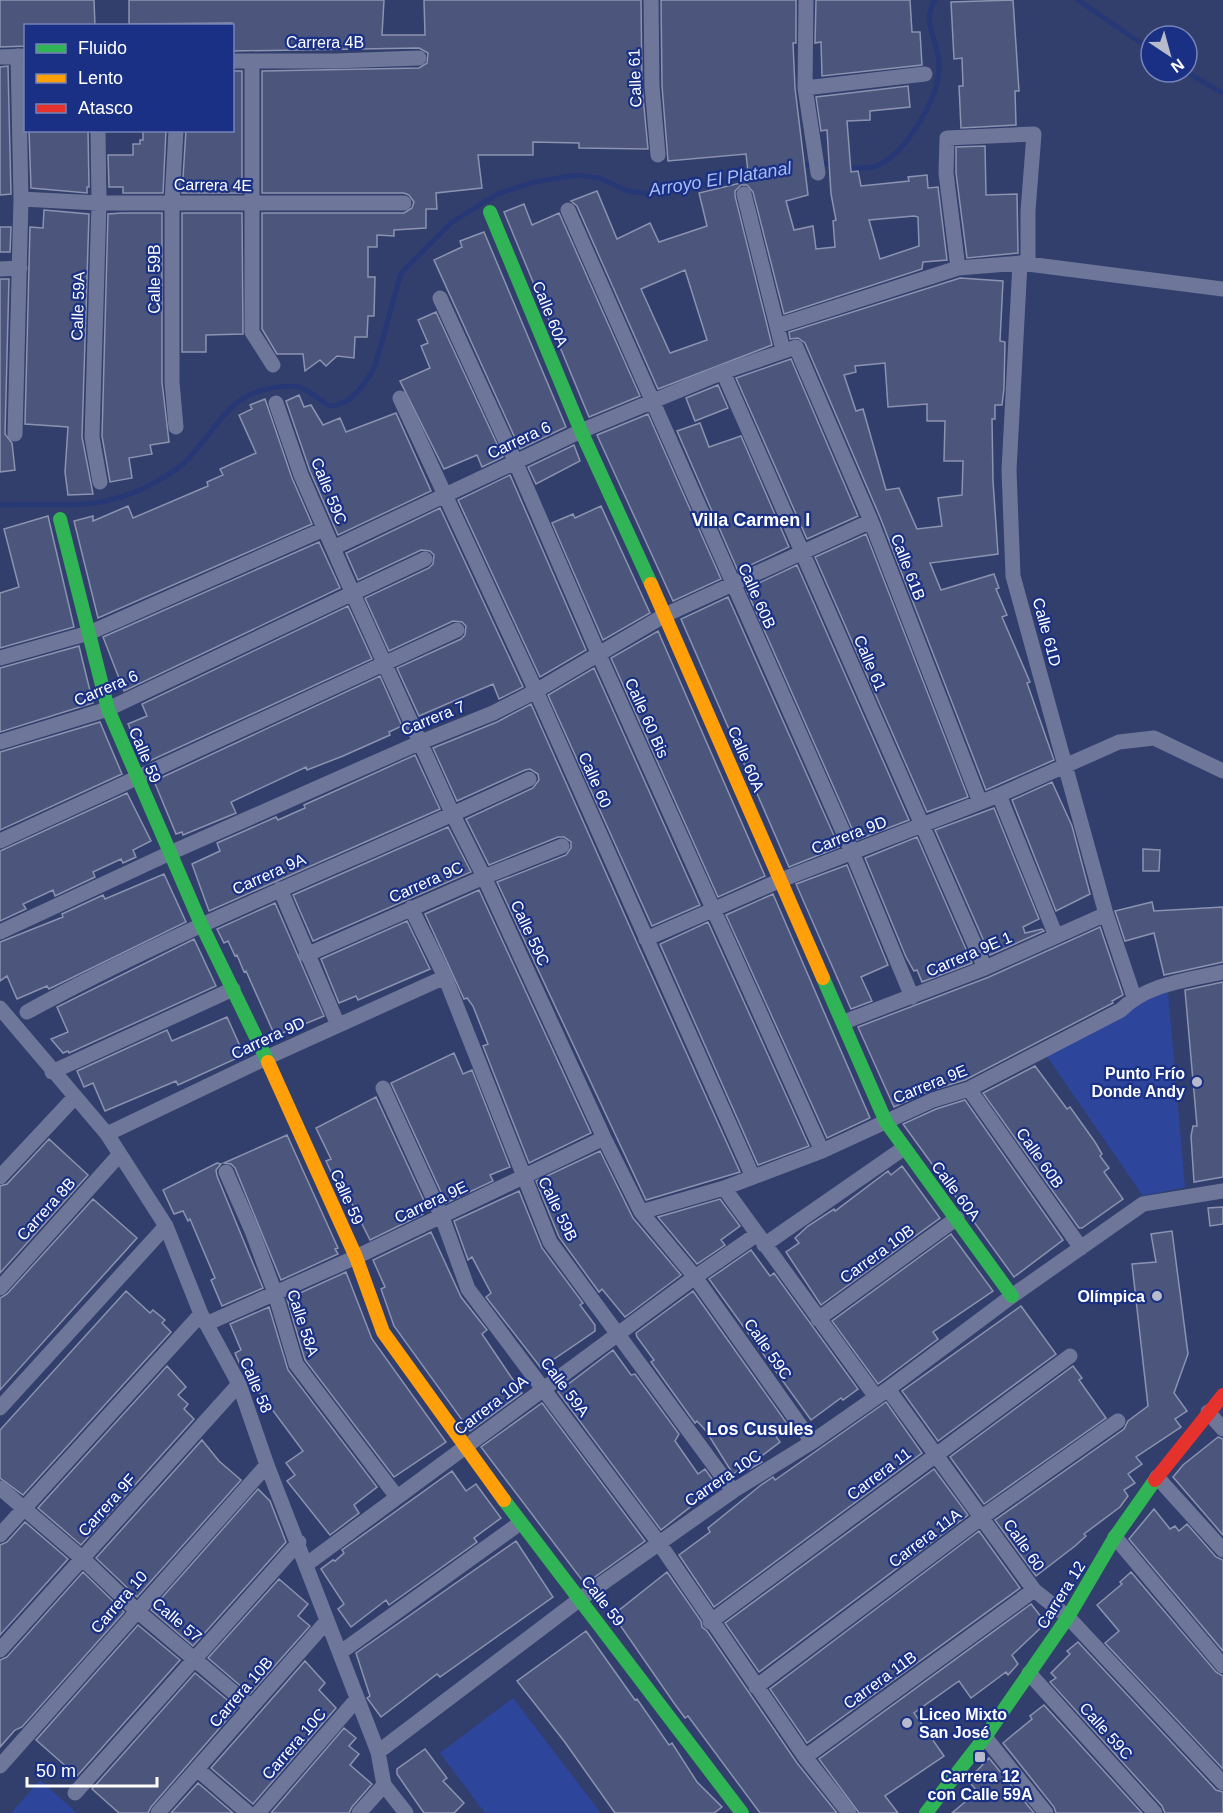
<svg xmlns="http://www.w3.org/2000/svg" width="1223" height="1813" font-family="Arial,sans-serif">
<rect width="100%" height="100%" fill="#323e6c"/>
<path fill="#2d469c" d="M1168,992l17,195 -42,9 -97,-141 92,-53z
M513,1698l87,114 -1,1h-114l-45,-60z
M40,1780l37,33h-66z"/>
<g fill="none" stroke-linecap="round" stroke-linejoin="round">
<path stroke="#273876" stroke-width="5" d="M1078,0l73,50
M1186,72l37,21
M798,166l25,-3 13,2
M845,167c12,1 25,3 36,-3 27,-15 58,-67 58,-97 1,-25 -19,-44 -4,-67
M0,505c55,-3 92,8 144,-17 14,-7 28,-15 39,-24 31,-28 42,-69 88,-76 8,-1 19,-3 28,-1 11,3 21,14 31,19 22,-1 35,-22 45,-40l26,-93 50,-50 46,-29 37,-12 43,-7 22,3 29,13 21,3 104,-19"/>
</g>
<path fill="#4c567c" stroke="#8c93b0" stroke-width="1.5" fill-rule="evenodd" d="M0,0h94l1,26h-69v20l-26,1z
M129,0h255l-2,35h43l-1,-35h217l1,86 6,63 -69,-1v-5l-46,-1v13h-55l4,33 -46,5 1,16h-11v19l-32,2v6l-17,-1v12h-9v30h7l-1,39h-6l-1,21h-12l-1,21 -17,-2 -11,10 -6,-6 -15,11 -2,-17h-26l-15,-25v-116h142l8,-5 2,-6 -5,-7 -5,-2h-142v-122l157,-3 8,-5 1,-10 -9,-5 -187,3v-28l-103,1z
M661,0h135v43h-3l2,45 13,107 -22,6 8,29 19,-4 3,23 19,-2 -2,-26 3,-1 -5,-26 -4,-64 -6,1 -5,-34 92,-11 2,21 -40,4v9l-23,1 4,51 7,-1 3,15 48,-5 -1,-4 19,-2 1,13 10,-1 9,73 -24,2 -1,7 -138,45 -31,-122 -6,-7h-6l-6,6v5l37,149 -114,44 -81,-183 -6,-5 26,-10 20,48 33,-16 9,19 48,-16 -8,-33 50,-12 -3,-27 -78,7 -6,-75zM914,216l4,1 1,29 -39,13 -11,-39zM685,270l22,70 -37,13 -29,-64z
M816,0h94l2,32h8l2,33 -100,11 -1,-34 -6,1z
M1013,0l6,91h-4l1,34 -55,3 -2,-42h4l-1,-28 -8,1 -3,-57z
M8,66l3,128 -11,1v-128z
M232,71h10v122h-60l4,-63h46z
M29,130h59l1,57h-2v6l-56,-5z
M143,130h23l-3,63h-40v-6h-14l-1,-32h25v-11h7v-4h3z
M985,146l1,49 31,-1 1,59 -51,5 -11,-85v-26z
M524,204l8,21 27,-12 81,183 -51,21 -85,-205z
M44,210l45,4 -7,223 11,57 -25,1 -3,-23 3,-45 -43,-3 5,-197 13,1z
M122,213h40v169l7,60 -19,3 2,9 -23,4 3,20 -22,4 -8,-46 6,-222z
M182,213h60l1,121 -37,1v17h-24z
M0,227h11l-1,25h-10z
M484,232l82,195 -46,22 -86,-189 28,-13 -2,-6z
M960,278l43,3 -3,60 5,1 -1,46 -2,17h-7v14h-3l1,62 5,73 -68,9 11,27 53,-16 5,14 -3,1 11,26 -5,2 28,65 -3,1 27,77 -68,30 -106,-273 -75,-174 -7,-5 -8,1 -1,-7zM885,363l3,44 39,-3v17h18l-1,40h19l-1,34 -24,3 4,28 -25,3 -18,-41 -13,2 -23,-81 -7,2 -12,-36 12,-3 -1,-6z
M0,279h9l-4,155 7,9 3,27 -15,2z
M436,312l67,145 -21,10 -5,-12 -33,14 -44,-88 30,-13 -9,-22 7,-3 -10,-23z
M791,359l67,157 -51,23 -71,-161z
M718,385l10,23 -33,13 -9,-23z
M299,395l5,12 7,-2 12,20 17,-7 6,14 50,-19 35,78 -93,44 -28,-64 -24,-70z
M265,399l27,79 20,46 -214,94 -24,-97 19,-5v5l35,-15 5,12 75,-32 -1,-4 16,-7 -3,-6 36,-16 -17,-38 13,-6 -2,-4z
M648,414l73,165 -48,22 -76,-166z
M700,423l9,24 32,-11 48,111 -51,24 -61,-140z
M574,445l6,16 -44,23 -8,-17z
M510,475l76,175 -46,27 -82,-177z
M601,506l49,107 -47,27 -51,-117 21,-9 2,4z
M440,508l83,179 -24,12 -6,-15 -74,32 -22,-48 64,-29 4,-4 1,-9 -4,-4 -9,-1 -64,30 -24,-53 64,-30 4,-4 1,-9 -4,-4 -9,-1 -63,30 -12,-27z
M48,516l26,111 -74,21v-55l19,-6 -15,-58z
M866,534l102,263 -41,15 -112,-255z
M319,542l21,46 -216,103 -21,-54z
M797,565l112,255 -52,20 -111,-251z
M728,597l111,250 -50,20 -108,-248z
M348,606l24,53 -227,104 -17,-39 19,-8 -5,-12z
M658,631l107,245 -47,21 -107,-239z
M79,646l14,57 -93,29v-64z
M594,668l106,237 -48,21 -104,-231z
M380,676l22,50 -13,6 1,3 -47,21 -36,14 -1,-3 -75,35 5,11 -53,22 -1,-3 -6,2 -22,-53z
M531,704l106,239 103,229 -94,28 -149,-318 69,-27 5,-7v-6l-7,-5h-6l-69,28 -23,-46 67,-31 6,-8 -1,-6 -8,-5 -5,1 -68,31 -24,-53 64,-26z
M100,722l22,52 -122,56v-78z
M415,755l25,54 -231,102 -17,-47 28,-13 -3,-8 59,-26 2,3 27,-12 -1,-3z
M1052,782l20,44 18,68 -34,17 -44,-111z
M127,793l24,48 -18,9 3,7 -13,6 -2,-4 -28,13 2,5 -40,19 -2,-6 -30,14 3,5 -26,12v-70z
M994,808l45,111 -16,8 2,6 17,-4 2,2 -54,24 -55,-125z
M448,827l23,45 -158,69 -20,-46z
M917,837l55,126 -50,19 -5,-12 -3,1 -8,-14 -41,-99z
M1143,849l17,1 -1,21h-16z
M847,865l41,100 -27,12 11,24 -21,8 -55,-125z
M164,874l22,48 -137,67 -2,-3 -30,13 -10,-23 -7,5v-39l63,-25 -1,-3 41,-19 2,4z
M479,890l112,243 -62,30 -46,-117 5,-2 -15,-38 -6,-8 -3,1 -39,-85z
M773,894l97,224 -43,20 -101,-223z
M1152,902l2,9 69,-4v55l-59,13 -10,-42 -29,8 -10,-30z
M275,903l49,113 -49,20 -29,-65 -2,1 -7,-17 -2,1 -7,-15 -4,2 -7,-14z
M407,921l23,48 -72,31 -2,-4 -17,7 -18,-44z
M708,922l101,224 -51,19 -98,-221z
M1100,927l23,68 -11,6 1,2 -148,77 -36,11 -35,16 -36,-80 131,-50z
M194,939l22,47 -147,67 -1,-2 -5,2 -12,-14 17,-7 -11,-25z
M1223,982v195l-29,5 -3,-46 2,-10h4l-12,-136z
M227,1017l17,38 -66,30 -2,-4 -71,30 -12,-28 -9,4 -7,-16 90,-41 5,11z
M454,1053l9,21 9,-4 38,97 -20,8 3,6 -47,22 -55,-120z
M1035,1066l32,43 3,-2 25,35 7,12 -2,2 9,12 -5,4 19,27 -41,29h-3l-96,-135z
M376,1097l50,108 -5,3 2,6 -53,26 -20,-40 -5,2 -19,-41 5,-2 -15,-31z
M965,1100l98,140 -49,37 -111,-153 33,-15z
M287,1135l51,113 -3,1 3,5 -57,26 -46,-112 -4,-4 -7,-1z
M49,1139l39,36 -88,98v-87l7,-2z
M600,1151l33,67 48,57 -56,42 -23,-28 -3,3 -40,-55 -23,-56z
M217,1163l4,1 -5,6 1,6 46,112 -41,18 -11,-26 4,-2 -25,-59 -2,2 -5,-10 -9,3 -11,-24z
M902,1166l38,52 -119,87 -35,-53 13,-9 -4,-5 13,-12 26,-17 1,2 53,-40 3,4z
M519,1191l23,57 41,55 -3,2 15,20v6l-54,37 -55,-71 5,-4 -19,-36 -4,3 -14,-39z
M93,1199l44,39 -137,152v-92l7,-4z
M720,1199l20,27 -19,14 4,5 -28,19 -39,-47z
M1223,1207v17l-13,2 -2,-18z
M1172,1231l16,123 -14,39 13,18 -12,8 6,8 -45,30 6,7 -14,10 7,9 -11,7 4,6 -8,11 -36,27 2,2 -11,10 -39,30 -41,-56 129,-91 4,-8 20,-15 -16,-142 24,-2 -5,-28z
M431,1232l30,65 26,33 -5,4 40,59 -52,38 -76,-105 -13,-37 4,-2 -12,-27z
M951,1234l42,57 -60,41 5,7 -60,45 -46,-63z
M751,1250l19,26 4,-3 84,116 -15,11 -2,-2 -30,22 -102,-141z
M346,1272l26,67 74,103 -52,35 -89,-117 -18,-61z
M126,1291l24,22 3,-3 12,10 -3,3 9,9 -148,163 -23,-17v-48z
M693,1291l95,134 -13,10 5,7 -21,16 3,4 -12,7 -4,-4 -13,9 -27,-43 -9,-10 -2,2 -44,-61 3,-2 -17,-23 -1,-4z
M1021,1306l35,48 -118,87 -36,-50z
M269,1307l19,63 89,117 -23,18 5,8 -29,22 -43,-54 8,-6 -9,-12 17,-12 -52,-70 -7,-15 -3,1 -6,-14 6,-3 -11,-26z
M613,1350l18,25 4,-1 44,60 -4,7 23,33 7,-5 12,17 -56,44 -103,-138z
M167,1366l19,21 -8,8 10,9 -4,5 10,10 -113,126 -43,-37z
M1073,1366l9,12 -3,2 27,38 -122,86 -34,-47z
M886,1402l36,51 -208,154 -35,-52 31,-23 -2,-4 53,-43 12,-8 2,3z
M542,1403l103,138 -60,43 -104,-137z
M1218,1437l5,2v96l-50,-58 10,-12z
M202,1440l17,21 22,19 -104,117 -41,-39z
M934,1469l34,46 -209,157 -34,-49z
M452,1471l14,20 10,-7 25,34 -27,20 3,4 -88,63 -3,-5 -35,27 -13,-18 6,-5 -23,-35 12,-9 2,1 9,-8 -2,-3z
M258,1489l12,12 16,41 -93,104 -42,-36z
M1154,1509l16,20 5,-3 4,5 8,-7 29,33 7,3v91l-94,-112z
M25,1522l43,37 -68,76v-90l7,-3z
M979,1531l41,57 -213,155 -37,-54z
M516,1541l37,56 -113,80 -3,-3 -56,43 -14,-19 3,-2 -14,-43z
M83,1572l41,40 -102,115 -7,3 -15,17v-87l7,-3z
M667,1572l34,49 1,6 5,4 90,132 40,50h-77l-72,-97 -3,2 -11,-15 -61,-88z
M1131,1572l85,100 7,4v93l-118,-126 14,-12 -22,-26 25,-21 -2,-2z
M279,1579l29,25 -10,12 12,10 -60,68 -42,-36z
M1031,1604l15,19 -34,32 6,9 -10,11 -2,-3 -35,26 -12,-17 -45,32 30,43 -59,40 13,17h-39l-40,-54z
M138,1625l42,35 -103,116 -41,-36z
M586,1631l49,69 2,-1 32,46 3,-2 25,39 25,25 -8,6h-99l-51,-72 -47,-60z
M1078,1642l138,148 7,2v21h-58l-3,-7 -112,-124 6,-4 -5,-5 19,-19 -3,-3z
M305,1661l20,22 -6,7 17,18 -83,96 -42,-36z
M195,1673l42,35 -86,99 -3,6h-29l-27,-24z
M1044,1705l98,108h-86l-2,-6 -51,-64 29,-24 -2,-3z
M344,1728l12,10 -7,8 10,8 -9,11 22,19 -20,23 -3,6h-78z
M425,1749l22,29 -4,3 21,22 -10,10h-30l-27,-39v-5z
M989,1758l45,55h-82l20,-17 -2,-2 6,-4 -8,-10z
M198,1783l35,30h-62z"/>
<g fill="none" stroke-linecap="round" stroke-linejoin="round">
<path stroke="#6e779a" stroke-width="15" d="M651,0l1,86 6,69
M806,0l-1,88 13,85
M0,57l26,-1
M232,61h103l84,-3
M252,61v271l21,33
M805,88l120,-14
M98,130l1,73 -7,234 8,45
M176,130l-4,72v180l4,45
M744,194l39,156
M21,199l78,4h305
M568,210l284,642 60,145
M1020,263l-11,207 4,106 93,338 28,83
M958,268l-12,-95 1,-35 87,-4 -6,77v53
M0,269l20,-1
M440,298l75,163 84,194 223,496
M777,326l181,-58 62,-5 203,26
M723,372l262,596
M400,398l136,293 217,486
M276,403l25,72 52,119 100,221 31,62 120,261 37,74 54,65 117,165
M15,434l6,-235 -3,-143
M333,548l248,-117 142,-59 73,-25 75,174 109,281
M0,658l89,-25 235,-104
M0,742l108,-33 317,-150
M999,795l57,141
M0,841l457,-211
M280,889l58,136
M411,908l34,69 105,265 183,249
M0,932l170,-79 251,-111 72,-29 43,-22 129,-76 206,-94
M646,939l135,-59 218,-85 120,-53 35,-4 69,33
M306,955l178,-78 78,-31
M0,1008l107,126 59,92 35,88 38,70 28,81 111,287 6,33 22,28
M27,1012c162,-89 335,-154 502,-233
M844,1022l141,-54 121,-54
M52,1072l181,-83
M383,1088l59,129 26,72 191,254 146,214 44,56
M969,1089l112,159
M107,1134l159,-76 179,-81
M226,1172l26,59 23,62 21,71 101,133
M0,1177l74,-79
M724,1188l152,209
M641,1212l83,-24 98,-37 111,-51 36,-11 152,-79c25,-26 67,-30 102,-38
M764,1245l140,-97
M0,1288l120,-134
M818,1319l139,-101
M206,1324l150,-67 248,-119
M888,1389l146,201 34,27 155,166
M0,1408l166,-182
M1208,1412l15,17
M1157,1477l66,73
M0,1488l83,71 53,51 115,97
M0,1535l201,-221
M1115,1537l108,129
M307,1564l388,-287 61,-42
M710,1622l360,-266
M0,1650l239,-266
M341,1652l179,-129
M1029,1673l126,140
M756,1687l226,-170 136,-96
M985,1737l61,76
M378,1752l202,-153 153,-108 79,-49 76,-53 124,-93 131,-92 80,-13
M805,1757l229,-167
M0,1766l267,-301
M197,1769l51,44
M75,1793l224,-251
M158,1813l169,-192
M258,1813l99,-114
M359,1813l25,-28"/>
<path stroke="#30b455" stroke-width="14" d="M490,212l91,219 70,153
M60,519l48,190 93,215 67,138
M823,978l63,144 126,174
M504,1500l238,313
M926,1813l59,-76 83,-120 47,-80 40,-57"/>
<path stroke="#ff9f0a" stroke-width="14" d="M651,584l172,394
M268,1062l88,195 27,75 121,168"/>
<path stroke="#e5322d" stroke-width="14" d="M1155,1480l68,-85"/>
</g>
<g fill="#b7bbcc" stroke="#193085" stroke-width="2">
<circle cx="1197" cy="1082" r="6"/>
<circle cx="1157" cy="1296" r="6"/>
<circle cx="907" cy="1723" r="6"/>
<rect x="974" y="1751" width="12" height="12" rx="3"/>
</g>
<g text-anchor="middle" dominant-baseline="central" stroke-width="4.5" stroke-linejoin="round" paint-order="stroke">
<g font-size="16" fill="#fff" stroke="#193085">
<text x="325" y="42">Carrera 4B</text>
<text transform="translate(635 78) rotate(-92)">Calle 61</text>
<text transform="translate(213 185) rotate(1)">Carrera 4E</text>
<text transform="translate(154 279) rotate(-90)">Calle 59B</text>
<text transform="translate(78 306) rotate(-88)">Calle 59A</text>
<text transform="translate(550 314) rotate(68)">Calle 60A</text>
<text transform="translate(519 440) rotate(-25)">Carrera 6</text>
<text transform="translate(329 491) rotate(68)">Calle 59C</text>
<text transform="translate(908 567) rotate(69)">Calle 61B</text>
<text transform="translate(757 596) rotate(66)">Calle 60B</text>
<text transform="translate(1047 632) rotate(75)">Calle 61D</text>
<text transform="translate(870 663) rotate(67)">Calle 61</text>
<text transform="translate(106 688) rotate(-23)">Carrera 6</text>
<text transform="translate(433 718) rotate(-22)">Carrera 7</text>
<text transform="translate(647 718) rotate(66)">Calle 60 Bis</text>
<text transform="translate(145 755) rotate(67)">Calle 59</text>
<text transform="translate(746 759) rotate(67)">Calle 60A</text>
<text transform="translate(595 780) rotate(66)">Calle 60</text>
<text transform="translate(849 835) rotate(-21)">Carrera 9D</text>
<text transform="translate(269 874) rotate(-24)">Carrera 9A</text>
<text transform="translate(426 882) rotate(-24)">Carrera 9C</text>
<text transform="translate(530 933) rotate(65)">Calle 59C</text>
<text transform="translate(969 954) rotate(-23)">Carrera 9E 1</text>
<text transform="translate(268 1038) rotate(-25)">Carrera 9D</text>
<text transform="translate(930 1084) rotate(-22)">Carrera 9E</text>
<text transform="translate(1040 1158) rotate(55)">Calle 60B</text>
<text transform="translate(956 1191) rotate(53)">Calle 60A</text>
<text transform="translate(347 1197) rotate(66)">Calle 59</text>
<text transform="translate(431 1202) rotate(-25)">Carrera 9E</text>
<text transform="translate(46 1209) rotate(-48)">Carrera 8B</text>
<text transform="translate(558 1209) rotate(64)">Calle 59B</text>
<text transform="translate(877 1254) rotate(-36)">Carrera 10B</text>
<text transform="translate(303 1323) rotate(72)">Calle 58A</text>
<text transform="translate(768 1349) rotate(55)">Calle 59C</text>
<text transform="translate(256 1385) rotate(67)">Calle 58</text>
<text transform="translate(565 1387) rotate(53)">Calle 59A</text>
<text transform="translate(491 1405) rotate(-37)">Carrera 10A</text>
<text transform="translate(879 1474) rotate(-37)">Carrera 11</text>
<text transform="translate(723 1478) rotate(-34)">Carrera 10C</text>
<text transform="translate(107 1505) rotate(-48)">Carrera 9F</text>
<text transform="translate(925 1538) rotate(-37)">Carrera 11A</text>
<text transform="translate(1024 1545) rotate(55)">Calle 60</text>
<text transform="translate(1061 1595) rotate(-58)">Carrera 12</text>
<text transform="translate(603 1601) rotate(52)">Calle 59</text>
<text transform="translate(119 1602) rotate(-49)">Carrera 10</text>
<text transform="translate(177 1620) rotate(40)">Calle 57</text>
<text transform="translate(880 1680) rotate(-36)">Carrera 11B</text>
<text transform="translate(241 1692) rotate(-49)">Carrera 10B</text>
<text transform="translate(1106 1731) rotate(48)">Calle 59C</text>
<text transform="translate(294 1744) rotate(-49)">Carrera 10C</text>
</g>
<g font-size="16" font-weight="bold" fill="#fff" stroke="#193085" text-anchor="end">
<text x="1185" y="1073">Punto Frío<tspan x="1185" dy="18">Donde Andy</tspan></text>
<text x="1145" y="1296">Olímpica</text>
<text x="919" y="1714" text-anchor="start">Liceo Mixto<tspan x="919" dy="18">San José</tspan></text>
<text x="980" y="1776" text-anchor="middle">Carrera 12<tspan x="980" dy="18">con Calle 59A</tspan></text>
</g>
<g font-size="18" font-style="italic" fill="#aabcf4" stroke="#193085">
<text transform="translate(720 179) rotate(-9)">Arroyo El Platanal</text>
</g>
<g font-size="18" font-weight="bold" fill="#fff" stroke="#193085">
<text x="751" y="520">Villa Carmen I</text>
<text x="760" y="1429">Los Cusules</text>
</g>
</g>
<rect x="24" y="24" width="210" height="108" fill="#193085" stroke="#7583b6" stroke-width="1.5"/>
<rect x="36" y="44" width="30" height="9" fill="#30b455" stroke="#7583b6" stroke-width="1.5"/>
<text x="78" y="54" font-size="18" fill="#ffffff">Fluido</text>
<rect x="36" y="74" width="30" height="9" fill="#ff9f0a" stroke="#7583b6" stroke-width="1.5"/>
<text x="78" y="84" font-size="18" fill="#ffffff">Lento</text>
<rect x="36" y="104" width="30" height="9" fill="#e5322d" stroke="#7583b6" stroke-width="1.5"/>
<text x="78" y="114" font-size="18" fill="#ffffff">Atasco</text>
<g transform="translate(1169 54) rotate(144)"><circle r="28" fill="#193085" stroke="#7583b6" stroke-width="1.5"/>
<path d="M0-4.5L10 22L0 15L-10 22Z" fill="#b7bbcc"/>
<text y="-9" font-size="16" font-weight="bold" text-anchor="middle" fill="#ffffff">N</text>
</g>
<path d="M27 1777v9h130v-9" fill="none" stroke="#ffffff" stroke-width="3"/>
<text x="36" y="1777" font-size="18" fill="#ffffff" stroke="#193085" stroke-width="4.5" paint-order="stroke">50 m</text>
</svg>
